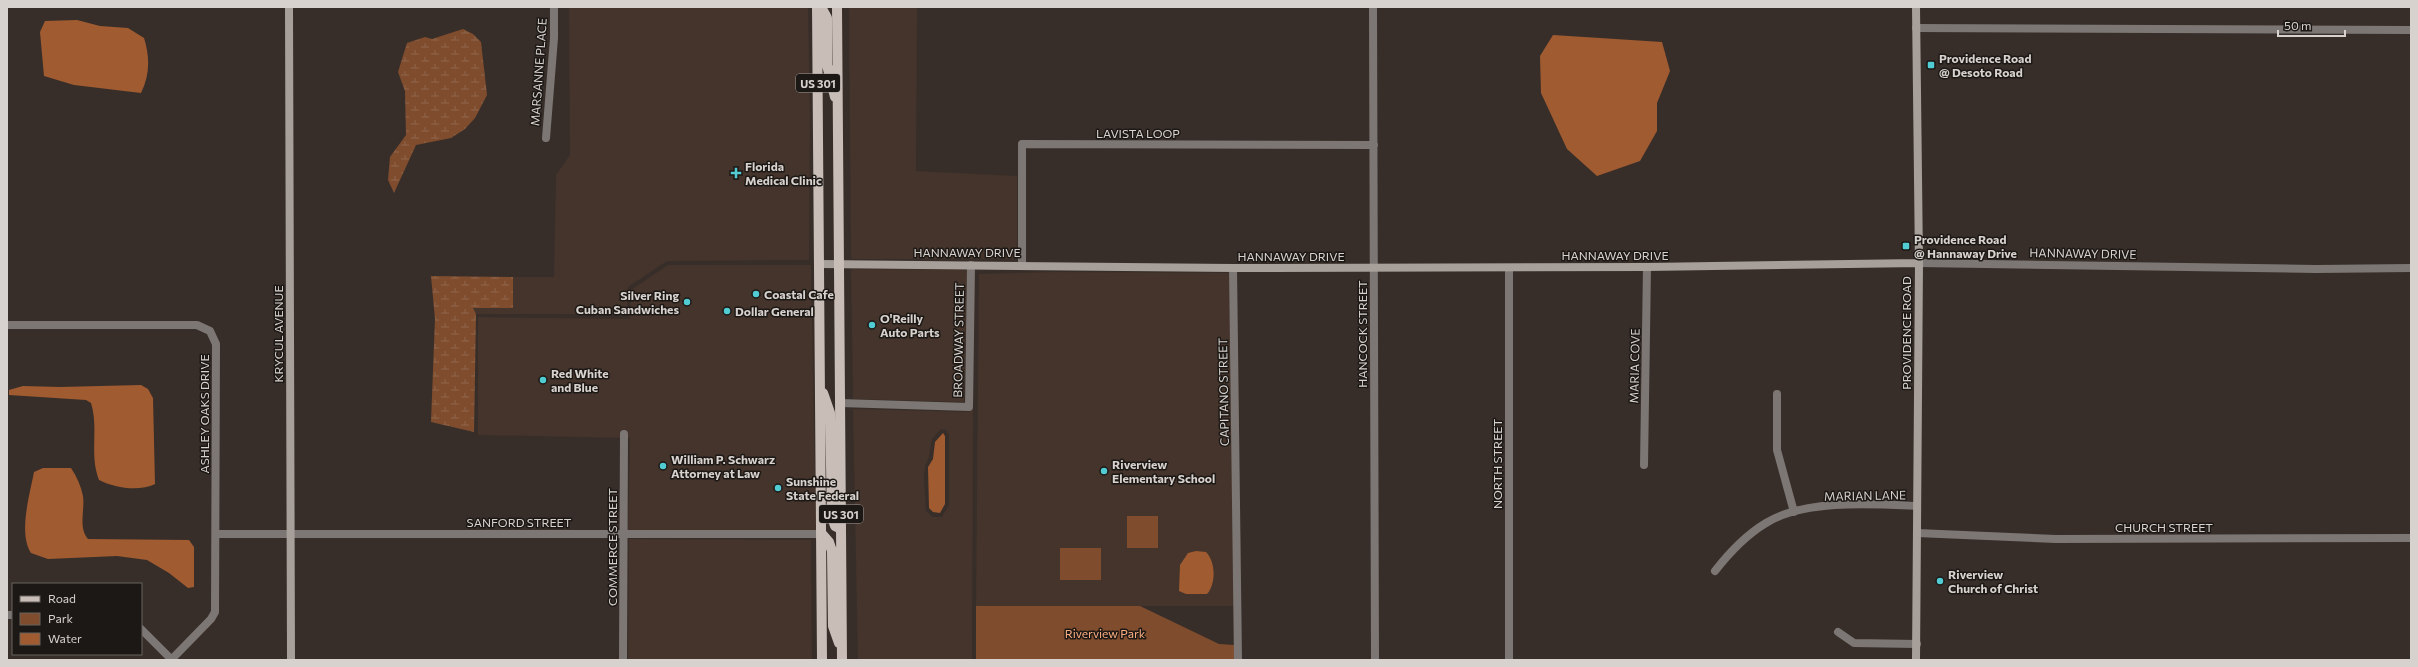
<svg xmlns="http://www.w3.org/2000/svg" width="2418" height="667" font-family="Commissioner,sans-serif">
<defs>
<pattern id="wetland-marsh" width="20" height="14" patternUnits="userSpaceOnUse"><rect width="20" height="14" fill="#7f4c2d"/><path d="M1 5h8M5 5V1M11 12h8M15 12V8" fill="none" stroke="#90654a"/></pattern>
</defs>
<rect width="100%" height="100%" fill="#382e29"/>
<path fill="#44342b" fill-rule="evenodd" d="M569,7h239l2,107 -1,146 -142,1 -39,26 -1,27h-151l-3,-6h40v-31h41l2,-102 14,-20z
M849,7h68l-1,164 101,5v83h-166z
M668,265h143l5,266h-188l2,-93 -152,-3v-118l152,2 1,-29z
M851,269l116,1 -3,132 -111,-3z
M1055,272l175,1 4,333h-258l3,-332z
M973,408l-1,252h-114l-5,-251 116,3zM941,429l5,1 3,5v70l-7,12h-9l-7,-6 -2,-33 1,-12 4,-9 3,-18z
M629,539l182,1 1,120h-184z"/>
<path fill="url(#wetland-marsh)" d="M463,29l10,5 8,8 6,53 -12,23 -10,11 -14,9 -35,7 -22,48 -6,-13 2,-23 16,-22 -1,-44 -7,-19 9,-29 18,-6 7,2z
M431,276l82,1v31h-40l3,6 -2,118 -43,-10 4,-103z"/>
<path fill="#7f4c2d" d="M1127,516h31v32h-31z
M1060,548h41v32h-41z
M976,606h164l79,38 16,1v15h-259z"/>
<path fill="#a05b31" d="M77,20l23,6 28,2 16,10c6,19 6,37 -3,55l-67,-8 -30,-9 -4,-44 5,-11z
M1553,35l109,7 8,29 -13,32v28l-17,30 -43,15 -30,-27 -26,-56 -1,-37z
M141,385l7,4 5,9 2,86c-16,8 -40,4 -56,-4 -10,-26 0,-52 -8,-77l-5,-3 -77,-5v-5l14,-4 37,1z
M943,433l2,3v68l-5,9 -7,-1 -4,-4 -1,-41 5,-8 2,-17z
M43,468h28c6,9 10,18 12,28 2,15 -5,31 5,43l101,1 5,7v40l-6,1 -19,-15 -22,-13 -30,-4 -69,3 -17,-6c-13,-20 -1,-59 3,-81z
M1196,551l10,1c10,10 10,32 1,42h-21l-7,-3 1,-26 8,-12z"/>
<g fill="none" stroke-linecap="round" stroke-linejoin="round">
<path stroke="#7c7774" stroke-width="8" d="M1373,7l2,653
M1916,28l495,2
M546,138l8,-100v-31
M1919,263l397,6 95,-1
M1022,265v-121l352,1
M1233,268l5,392
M1509,268v392
M7,325h190l13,6 6,13 -1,268 -4,7 -40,41
M1777,394v56l17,62
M840,403l129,4 2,-142
M1644,465l3,-198
M1917,533l139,6 355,-1
M216,534h606
M1715,571c14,-18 31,-36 51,-48 38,-24 108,-19 151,-17
M7,615h6
M141,629l30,30
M1838,632l16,11 63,1
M623,660l1,-226"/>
<path stroke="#a79f9a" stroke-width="8" d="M289,7l2,653
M1916,7l3,256 -3,397
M819,264l414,4 414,-1 272,-4"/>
<path stroke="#c8bdb7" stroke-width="10" d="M817,7l5,653
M821,7l6,11v47l8,32
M837,7l5,653
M823,393l7,20 2,104 3,9 6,3
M822,534l7,8 3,9 1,75 6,17"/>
</g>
<g fill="#51ccd3" stroke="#1c1815" stroke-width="1.5">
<rect x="1927" y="61" width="8" height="8" rx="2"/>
<path d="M734 167h4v4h4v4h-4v4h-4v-4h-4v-4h4z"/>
<rect x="1902" y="242" width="8" height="8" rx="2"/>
<circle cx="756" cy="294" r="4"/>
<circle cx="687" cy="302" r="4"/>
<circle cx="727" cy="311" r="4"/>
<circle cx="872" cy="325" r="4"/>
<circle cx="543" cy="380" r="4"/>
<circle cx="663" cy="466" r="4"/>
<circle cx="1104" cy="471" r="4"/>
<circle cx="778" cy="488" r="4"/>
<circle cx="1940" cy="581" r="4"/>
</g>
<g text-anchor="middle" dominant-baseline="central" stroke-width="3" stroke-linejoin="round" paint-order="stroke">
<g fill="#1c1815" stroke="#a09a96" stroke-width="1">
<rect x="796" y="74" width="44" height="18" rx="3"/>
<rect x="819" y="505" width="44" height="18" rx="3"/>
</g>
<g font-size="11" font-weight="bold" fill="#d8d2ce">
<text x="818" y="83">US 301</text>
<text x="841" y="514">US 301</text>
</g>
<g font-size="12" font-weight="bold" fill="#d8d2ce" stroke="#1c1815" text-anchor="start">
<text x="1939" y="58">Providence Road<tspan x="1939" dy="14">@ Desoto Road</tspan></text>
<text x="745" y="166">Florida<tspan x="745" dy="14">Medical Clinic</tspan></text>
<text x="1914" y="239">Providence Road<tspan x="1914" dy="14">@ Hannaway Drive</tspan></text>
<text x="764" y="294">Coastal Cafe</text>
<text x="679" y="295" text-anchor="end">Silver Ring<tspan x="679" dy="14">Cuban Sandwiches</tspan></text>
<text x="735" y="311">Dollar General</text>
<text x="880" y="318">O'Reilly<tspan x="880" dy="14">Auto Parts</tspan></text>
<text x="551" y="373">Red White<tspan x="551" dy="14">and Blue</tspan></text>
<text x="671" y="459">William P. Schwarz<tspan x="671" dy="14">Attorney at Law</tspan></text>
<text x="1112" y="464">Riverview<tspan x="1112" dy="14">Elementary School</tspan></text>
<text x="786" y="481">Sunshine<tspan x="786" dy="14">State Federal</tspan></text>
<text x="1948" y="574">Riverview<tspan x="1948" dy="14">Church of Christ</tspan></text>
</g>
<g font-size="12" fill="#d8d2ce" stroke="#1c1815">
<text transform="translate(538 72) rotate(-86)">MARSANNE PLACE</text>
<text x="1138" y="133">LAVISTA LOOP</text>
<text x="967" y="252">HANNAWAY DRIVE</text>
<text transform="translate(2083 253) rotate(1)">HANNAWAY DRIVE</text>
<text x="1615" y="255">HANNAWAY DRIVE</text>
<text x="1291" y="256">HANNAWAY DRIVE</text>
<text transform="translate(1906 333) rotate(-90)">PROVIDENCE ROAD</text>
<text transform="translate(278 334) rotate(-90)">KRYCUL AVENUE</text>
<text transform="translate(1362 334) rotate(-90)">HANCOCK STREET</text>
<text transform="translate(958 340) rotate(-89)">BROADWAY STREET</text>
<text transform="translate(1634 366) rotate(-89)">MARIA COVE</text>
<text transform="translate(1223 392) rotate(-91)">CAPITANO STREET</text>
<text transform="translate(204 414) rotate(-90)">ASHLEY OAKS DRIVE</text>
<text transform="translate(1497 464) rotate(-90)">NORTH STREET</text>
<text transform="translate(1865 495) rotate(-1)">MARIAN LANE</text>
<text x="519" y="522">SANFORD STREET</text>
<text x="2164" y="527">CHURCH STREET</text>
<text transform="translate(612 547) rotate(-90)">COMMERCE STREET</text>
</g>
<g font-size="12" fill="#feaf82" stroke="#1c1815">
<text x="1105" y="633">Riverview Park</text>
</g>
</g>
<rect width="2418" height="667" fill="none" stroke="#d8d2ce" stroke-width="16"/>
<rect x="12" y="583" width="130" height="72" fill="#1c1815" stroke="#67625f"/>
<rect x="20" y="596" width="20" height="6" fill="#c8bdb7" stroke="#67625f"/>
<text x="48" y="603" font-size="12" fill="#d8d2ce">Road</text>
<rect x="20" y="613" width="20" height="12" fill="#7f4c2d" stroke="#67625f"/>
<text x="48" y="623" font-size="12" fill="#d8d2ce">Park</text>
<rect x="20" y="633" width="20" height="12" fill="#a05b31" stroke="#67625f"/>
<text x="48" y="643" font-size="12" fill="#d8d2ce">Water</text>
<path d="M2278 30v6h67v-6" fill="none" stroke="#d8d2ce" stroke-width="2"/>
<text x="2284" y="30" font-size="12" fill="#d8d2ce" stroke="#1c1815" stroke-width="3" paint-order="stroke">50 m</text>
</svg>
